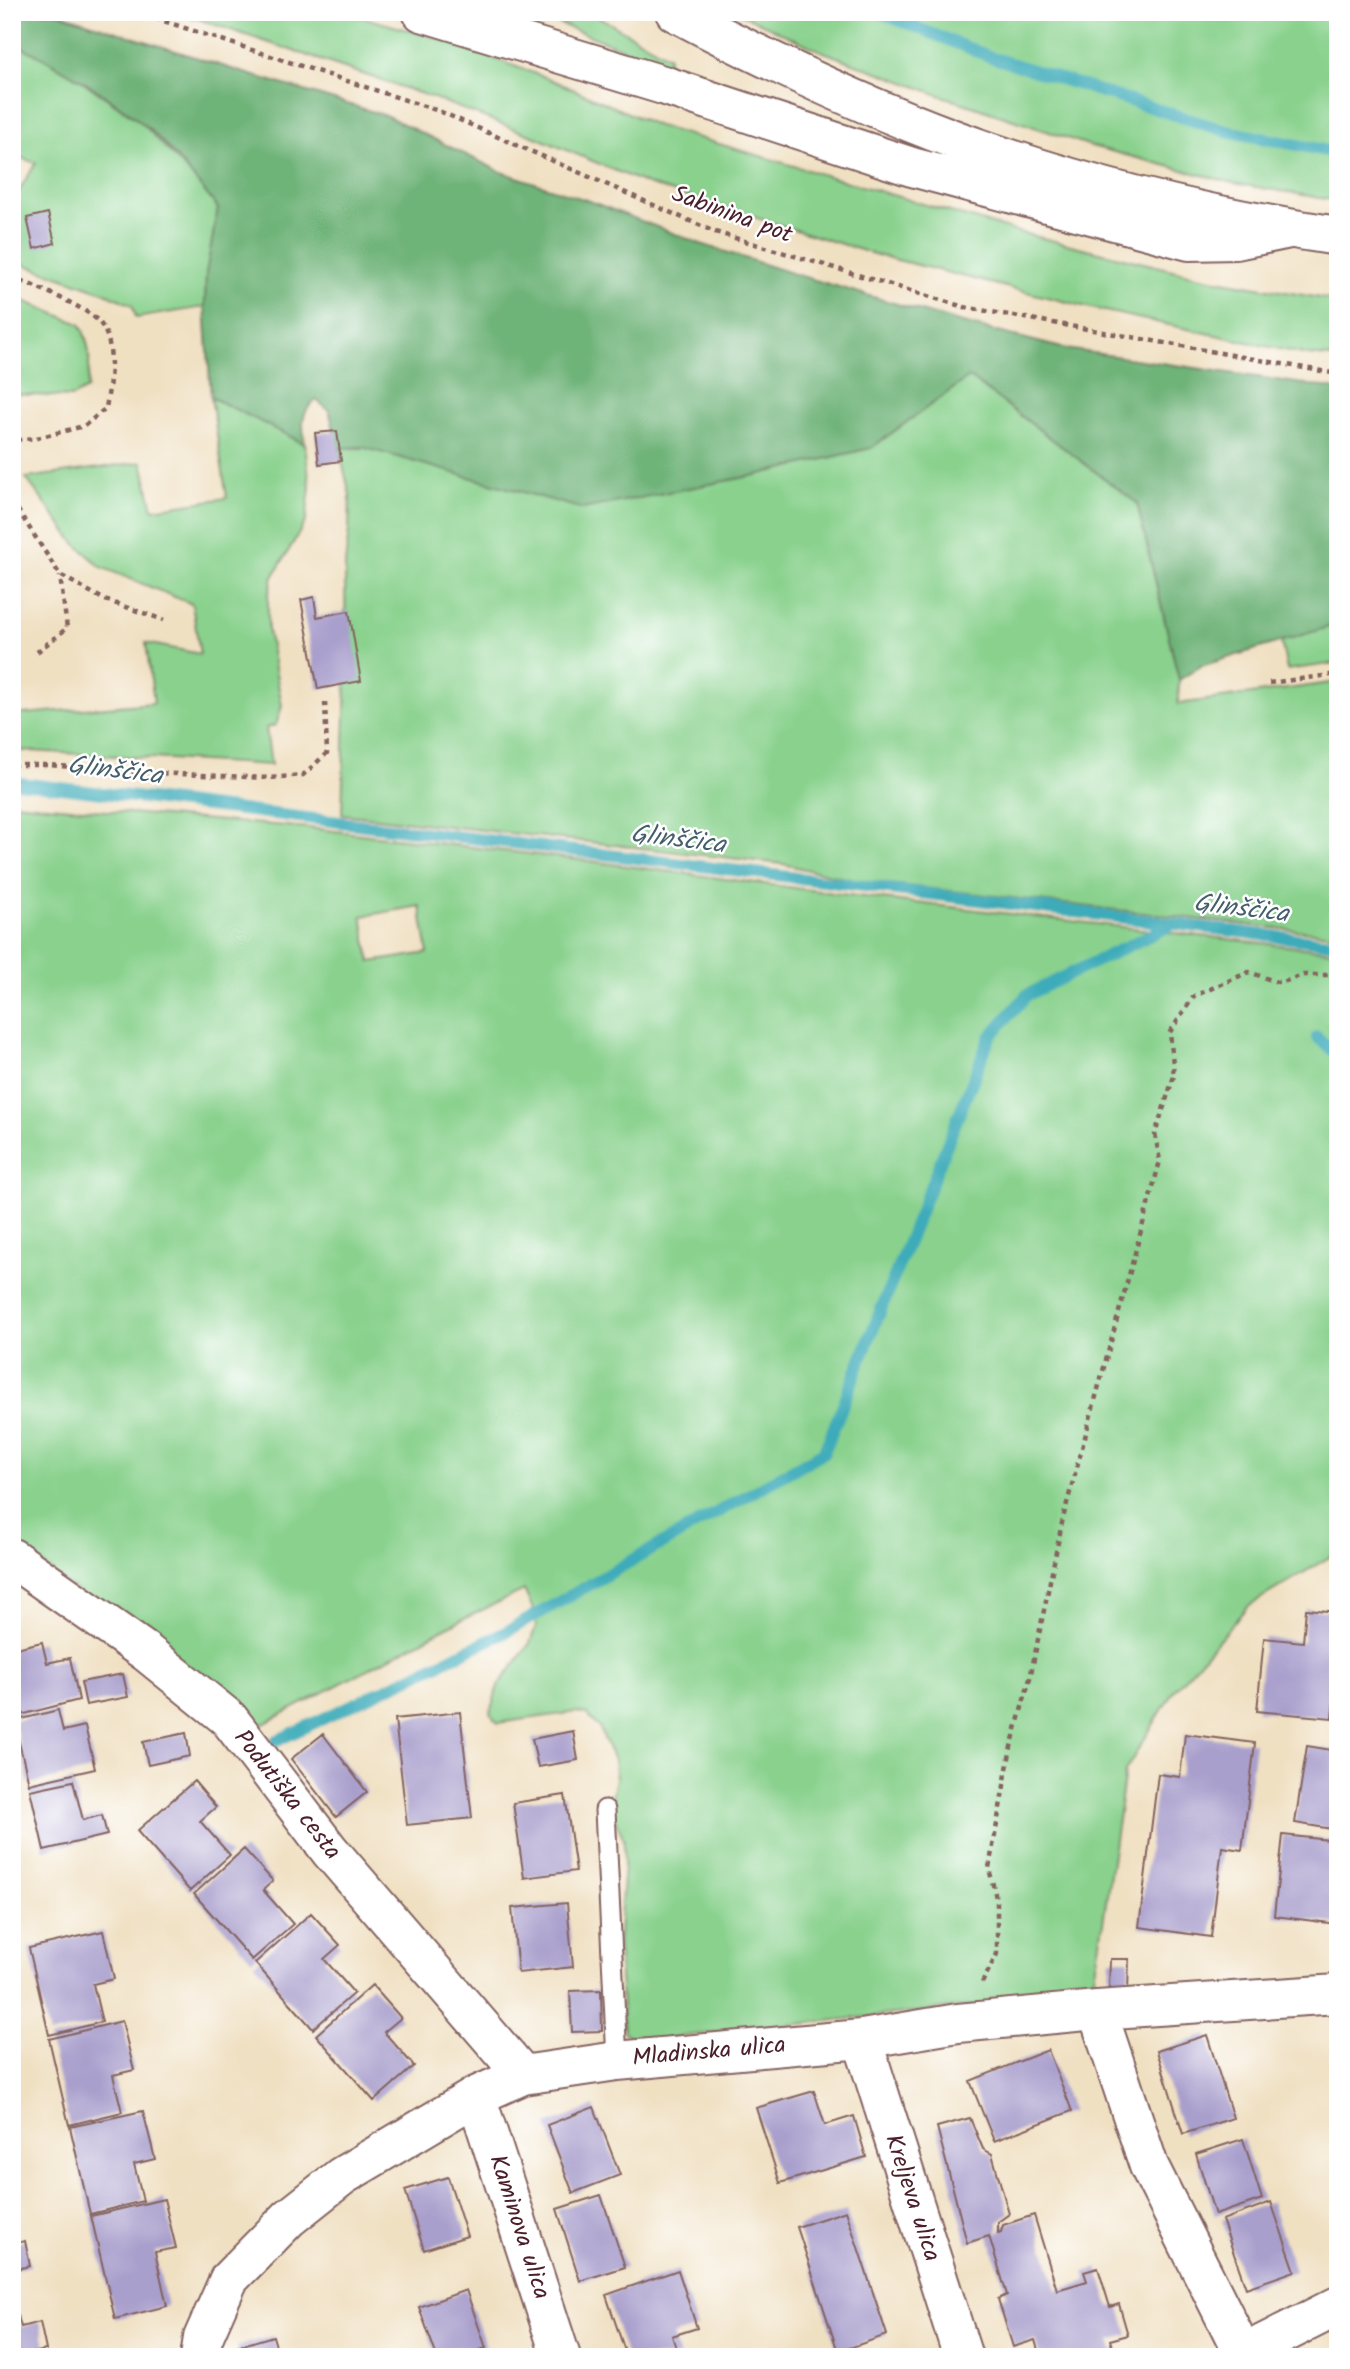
<svg xmlns="http://www.w3.org/2000/svg" width="1350" height="2369" font-family="Kalam,sans-serif">
<rect width="100%" height="100%" fill="#fff"/>
<filter id="ink" filterUnits="userSpaceOnUse"><feTurbulence type="fractalNoise" baseFrequency=".0143" numOctaves="2"/><feDisplacementMap in="SourceGraphic" scale="14" xChannelSelector="R" yChannelSelector="G"/><feConvolveMatrix kernelMatrix="1 2 1 2 8 2 1 2 1" color-interpolation-filters="sRGB"/></filter>
<filter id="wash" filterUnits="userSpaceOnUse"><feTurbulence type="fractalNoise" baseFrequency=".00686" numOctaves="4" result="noise"/><feDisplacementMap in="SourceGraphic" scale="28" xChannelSelector="R" yChannelSelector="G"/><feGaussianBlur stdDeviation="1.57" result="paint"/><feColorMatrix in="noise" values="0 0 0 0 0 0 0 0 0 0 0 0 0 0 0 0 0 1.4 0 .05"/><feComposite in="paint" operator="in"/></filter>
<g filter="url(#wash)">
<rect width="100%" height="100%" fill="#f0e0c2"/>
<path fill="#89d18d" stroke="#6a785c" stroke-width="2" fill-rule="evenodd" d="M177,12h167l96,27 107,39 111,48 360,106 187,46 133,23v57l-31,-3 -216,-47 -214,-53 -230,-71 -109,-46 -107,-41z
M530,12h60l79,45 -3,9z
M737,12h601v189l-105,-18 -142,-37 -152,-51 -123,-46z
M12,42l45,22 85,59 50,53 26,32 -12,65 -1,34 -69,11 -4,-13 -29,-13 -83,-29 -8,-6v-55l24,-39 -24,-8z
M12,296l68,28c12,24 10,38 7,65l-15,8 -60,-3z
M969,376l168,127 42,177 -1,24 160,-22v253l-485,-55 -70,-16 -441,-50 4,-135 -1,-115 4,-34 1,-35 -11,-47h531z
M211,397l94,47 5,43 -4,34 -33,56 -5,20v33l14,76 -6,19 -10,3 5,37 -259,-15v-35l142,-12 -8,-60 54,11 -8,-50 -91,-37 -27,-25 -48,-64 116,-16 11,47 74,-11z
M1338,624v39l-51,7 -6,-29z
M12,803l297,25 272,32 275,36 482,56v600l-90,54 -75,86 -48,79 -23,159 -8,47 -6,17 -433,45h-20l-11,-6 -6,-86 6,-83v-25l-12,-26 -1,-11 5,-23 -2,-19 -14,-31 -13,-15 -11,-2 -78,11 -8,-10 8,-27 32,-43 6,-17 -3,-17 -9,-19 -67,32 -203,107 -242,-188zM420,906l8,47 -58,9 -8,-46z"/>
<path fill="#6eb378" stroke="#5c6952" stroke-width="2" d="M12,12h43l183,59 149,45 112,55 93,31 109,42 90,29 164,48 111,28 272,40v235l-137,42 -22,14 -42,-177 -168,-126 -98,71 -115,27 -173,34 -221,-62 -23,1 -10,-38 -13,-10c-16,12 -14,25 -11,44l-94,-47 -6,-90 1,-34 12,-65c-22,-27 -50,-64 -76,-85 -38,-31 -86,-59 -130,-81z"/>
<g fill="none" stroke-linecap="round" stroke-linejoin="round">
<path stroke="#3cabb9" stroke-width="12" d="M878,12l113,45 235,74 112,22
M12,782l1326,162
M1317,1037l21,18
M276,1741l230,-109 318,-180 166,-415 37,-42 146,-71"/>
</g>
<g id="blocks">
<path fill="#a99fcc" d="M48,213l7,30 -21,6 -7,-31z
M337,431l4,30 -22,3 -4,-31z
M314,597l3,20 32,-6 12,70 -43,8 -17,-89z
M1306,1609l32,3v52l-6,54 -75,-7 7,-73 39,4z
M42,1642l5,21 23,-5 9,42 -66,17 -1,-68z
M123,1674l5,23 -42,8 -5,-23z
M58,1710l5,21 22,-5 10,43 -66,15 -15,-63z
M460,1712l12,106 -65,7 -12,-106z
M573,1731l5,29 -40,7 -6,-28z
M186,1733l4,23 -42,9 -5,-23z
M323,1734l44,58 -31,25 -45,-58z
M1185,1734l70,9 -13,107 -20,-3 -11,90 -72,-10 19,-153 22,3z
M1307,1746l31,5v79l-43,-7z
M73,1781l10,39 19,-5 5,20 -63,15 -14,-60z
M194,1781l22,26 -16,14 30,34 -40,36 -53,-60z
M565,1795l11,76 -52,7 -11,-75z
M1283,1835l55,6v83l-64,-8z
M244,1849l29,32 -10,9 30,34 -41,36 -58,-66z
M567,1903l6,64 -55,6 -6,-65z
M311,1913l29,32 -16,14 30,34 -41,36 -58,-66z
M103,1931l11,48 -21,5 9,38 -53,13 -20,-87z
M1110,1959h19l-1,33 -19,-1z
M372,1985l29,33 -17,14 30,34 -40,35 -58,-66z
M601,1990l1,41 -30,1 -2,-41z
M122,2021l12,49 -21,5 9,37 -53,13 -20,-86z
M1207,2035l26,83 -50,16 -26,-83z
M1048,2050l24,61 -78,30 -24,-60z
M814,2091l11,34 29,-9 12,41 -86,26 -24,-75z
M594,2107l26,68 -47,18 -26,-68z
M143,2111l12,48 -21,5 9,37 -53,13 -20,-87z
M970,2118l13,31 9,5 17,60 -11,8v11l3,-1 2,-7 31,-10 23,75 30,-9 -3,-9 14,-4 12,39 9,-3 9,31 -18,5 5,17h-75l-5,-17 -22,7 -15,-48 9,-4 -18,-59 -22,7 -30,-116z
M1243,2139l19,60 -47,16 -19,-61z
M448,2177l19,59 -43,14 -19,-60z
M601,2195l24,72 -45,14 -23,-72z
M164,2199l12,49 -21,4 12,54 -52,13 -24,-103z
M1271,2202l24,69 -49,17 -24,-68z
M846,2211l41,124 -49,17 -41,-125z
M25,2241l5,25 -18,4v-26z
M678,2270l19,58 -25,8 7,21h-52l-21,-62z
M466,2290l20,58 -27,9h-22l-18,-50z
M12,2294l9,33 19,-5 6,28 -34,7z
M273,2336l6,21h-40l-3,-10z"/>
</g>
</g>
<g filter="url(#ink)">
<use href="#blocks" fill-opacity="0" stroke="#846360" stroke-width="2"/>
<g fill="none" stroke-linecap="round" stroke-linejoin="round">
<defs>
<path id="lane" d="M605,1810l12,251"/>
<path id="street" d="M12,1558l134,94 83,67 101,132 193,224
M1097,2010l52,156 94,187
M862,2039l101,318
M476,2096l85,261
M200,2357l3,-19 26,-59 60,-61 53,-42 134,-80 47,-21 94,-14 245,-22 96,-16 139,-13 241,-16
M1237,2357l101,-51"/>
<path id="highway" d="M422,12l241,73 249,82 277,74 47,-1 54,-11
M675,12c91,48 184,92 281,128 123,45 252,77 382,96"/>
</defs>
<use href="#lane" stroke="#846360" stroke-width="23"/>
<use href="#street" stroke="#846360" stroke-width="42"/>
<use href="#highway" stroke="#846360" stroke-width="42"/>
<path stroke="#846360" stroke-width="4.5" stroke-dasharray="5 5" stroke-linecap="butt" d="M136,12l303,99 276,121 249,75 374,67
M12,277c21,9 74,29 88,46 17,22 10,60 6,85l-22,18 -47,12 -25,2
M12,501l48,74 45,25 59,20
M37,652l30,-24 -7,-52
M1269,683l69,-9
M12,765h36l85,7 137,6 33,-3 24,-22 -2,-51
M982,1983l15,-29v-52l-8,-34 22,-121 19,-69 33,-160 97,-357 -5,-27 19,-58 -4,-44 24,-36 55,-24 28,10 9,-1 17,-6h32l3,2"/>
<use href="#lane" stroke="#fff" stroke-width="19"/>
<use href="#street" stroke="#fff" stroke-width="38"/>
<use href="#highway" stroke="#fff" stroke-width="38"/>
</g>
</g>
<g text-anchor="middle" dominant-baseline="central" stroke-width="5" stroke-linejoin="round" paint-order="stroke">
<g font-size="24" fill="#4a1f2b" stroke="#fff">
<text transform="translate(732 215) rotate(20)">Sabinina pot</text>
<text transform="translate(287 1795) rotate(52)">Podutiška cesta</text>
<text transform="translate(709 2052) rotate(-5)">Mladinska ulica</text>
<text transform="translate(912 2198) rotate(72)">Kreljeva ulica</text>
<text transform="translate(519 2227) rotate(72)">Kaminova ulica</text>
</g>
<g font-size="26" font-style="italic" fill="#445e6b" stroke="#fff">
<text transform="translate(115 771) rotate(7)">Glinščica</text>
<text transform="translate(678 840) rotate(7)">Glinščica</text>
<text transform="translate(1241 909) rotate(7)">Glinščica</text>
</g>
</g>
<rect width="1350" height="2369" fill="none" stroke="#fff" stroke-width="42"/>
</svg>
